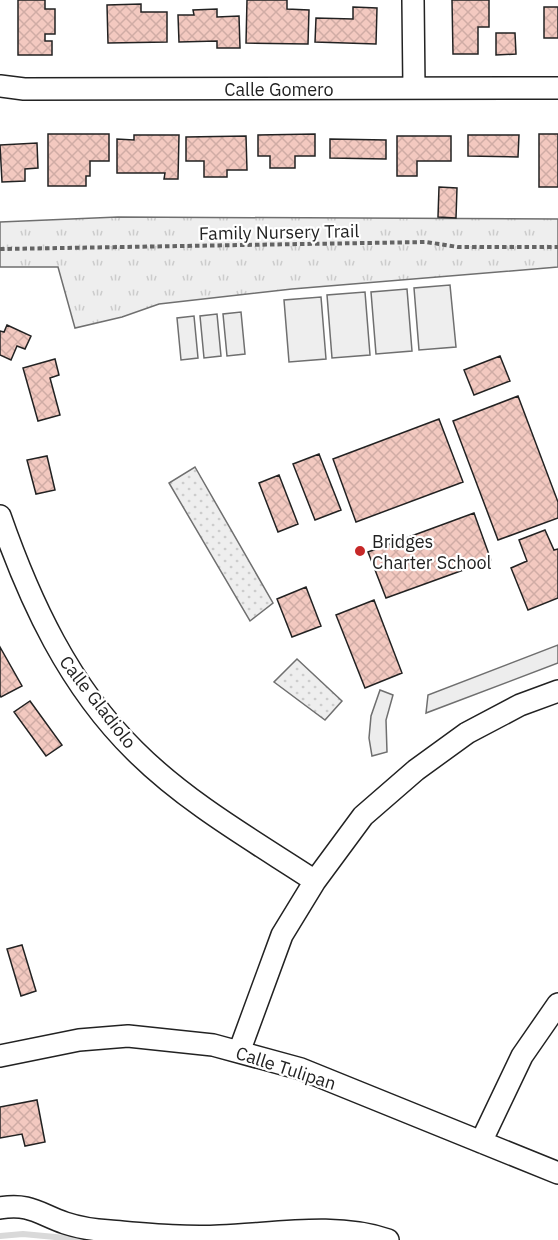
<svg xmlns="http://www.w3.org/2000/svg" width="558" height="1240" font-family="'IBM Plex Sans',sans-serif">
<defs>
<pattern id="grass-tufts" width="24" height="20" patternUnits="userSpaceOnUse" patternTransform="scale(1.5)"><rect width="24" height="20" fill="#eee"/><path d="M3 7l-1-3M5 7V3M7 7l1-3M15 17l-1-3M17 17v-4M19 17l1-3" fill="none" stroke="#ccc"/></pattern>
<pattern id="park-dots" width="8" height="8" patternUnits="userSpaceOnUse" patternTransform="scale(1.5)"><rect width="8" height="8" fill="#eee"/><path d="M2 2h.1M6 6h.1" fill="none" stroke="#ccc" stroke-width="1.8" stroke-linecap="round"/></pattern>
<pattern id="building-cross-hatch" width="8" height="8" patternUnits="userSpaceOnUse" patternTransform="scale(1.5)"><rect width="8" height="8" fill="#f3c9c0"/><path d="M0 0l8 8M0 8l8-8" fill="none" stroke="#d0aca5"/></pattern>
</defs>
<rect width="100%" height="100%" fill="#fff"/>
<path fill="url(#grass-tufts)" stroke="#6f6f6f" stroke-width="1.5" d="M118,217l440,2v48l-266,22 -133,15 -37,13 -47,11 -17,-61h-58v-45z"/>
<path fill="url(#park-dots)" stroke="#6f6f6f" stroke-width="1.5" d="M195,467l78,136 -23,18 -81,-138z
M297,659l45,42 -17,19 -51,-38z"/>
<path fill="#eee" stroke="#6f6f6f" stroke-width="1.5" d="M450,285l6,62 -37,3 -5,-62z
M407,289l5,62 -36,3 -5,-62z
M365,292l5,63 -38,3 -5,-63z
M321,297l5,62 -37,3 -5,-62z
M241,312l4,42 -18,2 -4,-42z
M217,314l4,42 -17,2 -4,-42z
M194,316l4,42 -17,2 -4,-42z"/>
<path fill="#ededed" stroke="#6f6f6f" stroke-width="1.5" d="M558,645v18l-132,50 2,-18z
M380,690l13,5 -7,25 1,32 -15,4 -3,-18 2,-22z"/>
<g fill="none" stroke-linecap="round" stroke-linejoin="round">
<path stroke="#d9d9d9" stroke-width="6" d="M0,1236l23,-2 64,6"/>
</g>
<path fill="url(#building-cross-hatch)" stroke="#222" stroke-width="1.5" d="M18,0h27v9h10v25h-10v7h7v14h-34z
M247,0h40v9l22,1 -1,34 -62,-1z
M452,0h37v27h-11v27h-25z
M141,4v8h26v30l-59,1 -1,-38z
M353,7l24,1 -1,36 -61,-2 1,-24 37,1z
M544,7h14v31h-14z
M217,9v8l22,-1 1,32h-23v-7l-38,1 -1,-27h16l-1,-5z
M496,33h19l1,21 -20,1z
M48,134h61v27h-19v15h-4v10h-38z
M315,134v22h-20v12h-25v-12h-12v-21z
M539,134h19v53h-19z
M134,135h45l-1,44h-14l1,-6h-48v-34l17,1z
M468,135h51l-1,22 -50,-1z
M246,136l1,34h-20v7h-23v-16h-18v-24z
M397,136h54v25h-34v15h-20z
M330,139l56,1v19l-56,-1z
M37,143l1,25 -13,1v12l-23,1 -2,-37z
M439,187l18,1 -1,30 -18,-1z
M7,325l24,11 -6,13 -8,-3 -6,14 -11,-5v-24l4,1z
M500,356l10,25 -36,14 -10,-25z
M55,359l4,16 -9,3 10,37 -22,6 -15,-53z
M518,396l40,106v16l-60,22 -45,-119z
M439,419l24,63 -107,40 -23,-63z
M319,454l22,56 -26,10 -22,-56z
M47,456l8,34 -19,4 -9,-34z
M279,475l19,49 -20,8 -19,-49z
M474,513l17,47 -105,38 -18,-46z
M545,530l9,20 4,-1v49l-30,12 -17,-42 16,-7 -8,-21z
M306,587l15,39 -29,11 -15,-38z
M374,600l28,73 -37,15 -29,-73z
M0,647l22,39 -21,11 -1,-2z
M30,701l32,44 -16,11 -32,-44z
M22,945l14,46 -15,5 -14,-47z
M37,1100l8,42 -20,4 -3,-12 -22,4v-31z"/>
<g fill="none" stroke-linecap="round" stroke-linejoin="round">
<defs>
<path id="minor" d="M413,0l1,88
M0,86l24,3 534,-1
M0,516c30,86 69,170 135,235 52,52 119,90 180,130
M239,1052l43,-117 33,-54 48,-65 53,-46 51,-37 53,-28 38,-14
M0,1056l79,-16 49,-4 85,9 88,24 257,104
M481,1142l41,-86 36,-52
M0,1208c30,-5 39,6 65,15 15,5 29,7 45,8 36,3 74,7 110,5 54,-2 116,-14 168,4"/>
</defs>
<use href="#minor" stroke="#222" stroke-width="24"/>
<path stroke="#646464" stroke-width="4" stroke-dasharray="4.5 3" stroke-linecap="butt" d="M0,249l426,-7 32,5h100"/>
<use href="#minor" stroke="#fff" stroke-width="21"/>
</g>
<circle fill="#c62828" stroke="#fff" stroke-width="2" cx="360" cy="551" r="6"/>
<g text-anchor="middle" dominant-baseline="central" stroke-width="4.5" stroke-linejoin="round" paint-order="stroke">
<g font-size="18" fill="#222" stroke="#fff">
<text x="279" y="89">Calle Gomero</text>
<text transform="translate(279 232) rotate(-1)">Family Nursery Trail</text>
<text transform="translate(98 702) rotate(52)">Calle Gladiolo</text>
<text transform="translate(286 1068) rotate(18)">Calle Tulipan</text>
</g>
<g font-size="18" fill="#222" stroke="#fff" text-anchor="start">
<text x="372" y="541">Bridges<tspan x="372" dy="21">Charter School</tspan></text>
</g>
</g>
</svg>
